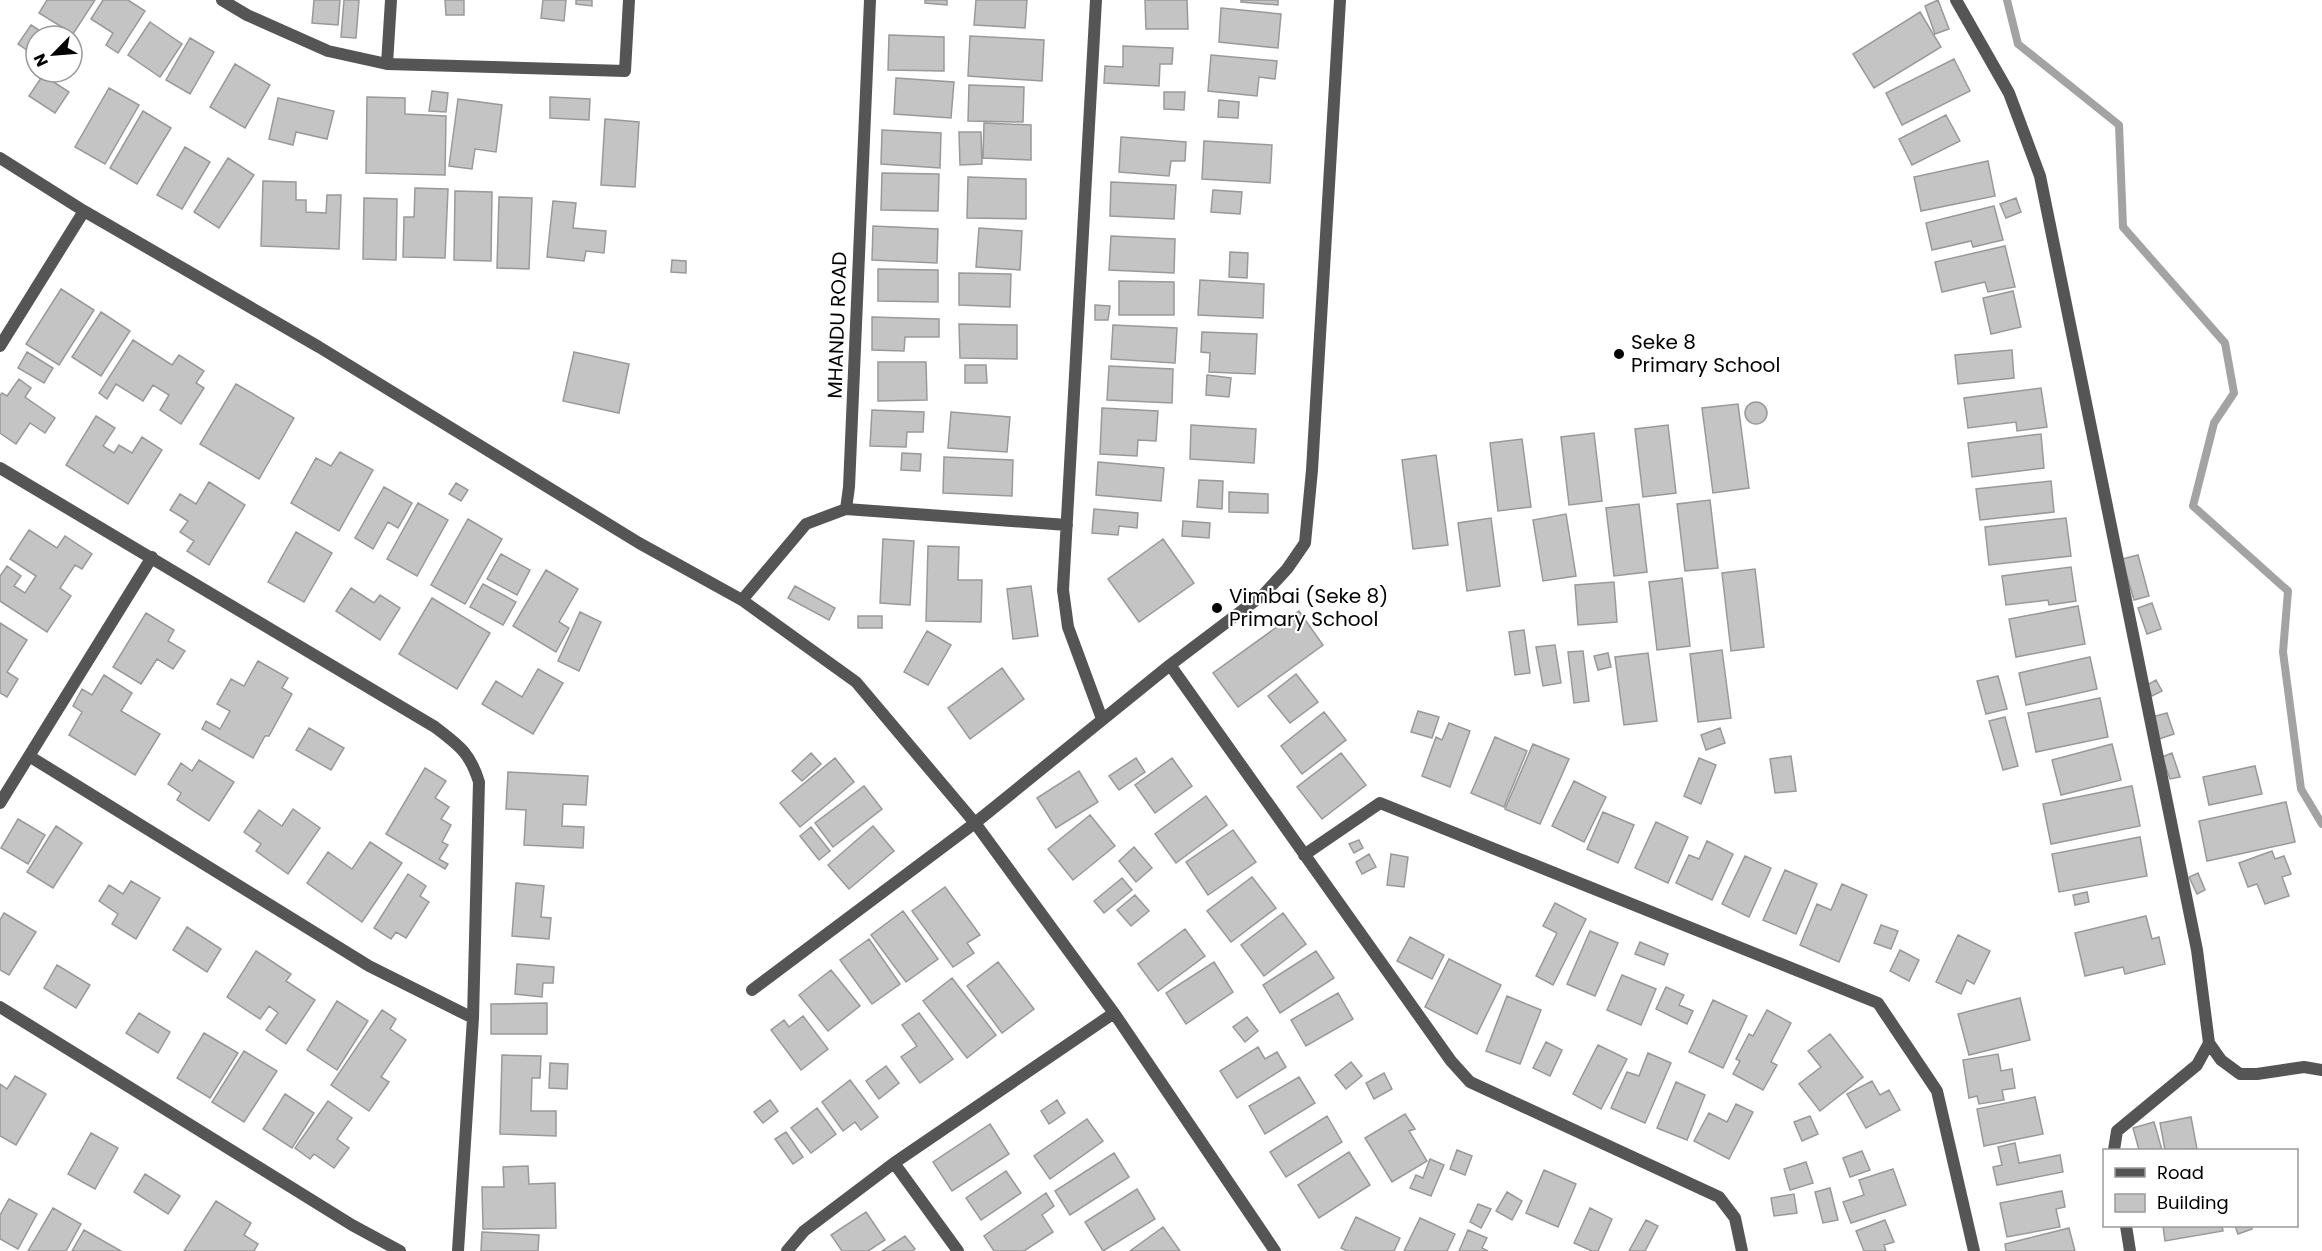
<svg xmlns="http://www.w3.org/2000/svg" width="2322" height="1251" font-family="Poppins,sans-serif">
<rect width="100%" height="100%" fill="#fff"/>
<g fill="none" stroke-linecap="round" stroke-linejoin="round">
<path stroke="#a3a3a3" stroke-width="8" d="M2007,0l11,44 101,81 4,102 102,116 9,50 -20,30 -21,83 95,85 -5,61 18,137 21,35"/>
</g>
<path fill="#c4c4c4" stroke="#999" stroke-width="1.5" d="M47,0h48l-22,34 -34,-21z
M103,0h25l17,11 -27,42 -12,-8 7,-12 -22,-14z
M314,0h26l-2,25 -26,-2z
M344,0h15l-3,38 -15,-1z
M445,0h19v15h-18z
M543,0h23l-2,21 -23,-3z
M576,0h16v6l-16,-2z
M925,0h22v5l-22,-2z
M976,0h51l-2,28 -51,-3z
M1145,0h42l1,29h-42z
M1241,0h37v5l-37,-3z
M1938,0l11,29 -14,5 -10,-28z
M1221,8l60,6 -3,34 -59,-6z
M1920,12l21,35 -67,41 -21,-34z
M150,22l32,22 -22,33 -32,-22z
M31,25l17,11h-12v20l-18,-12z
M889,35l55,2v34l-56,-1z
M970,36l74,4 -2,41 -74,-5z
M190,38l24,14 -24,42 -24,-14z
M1123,46l50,2 -1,16h-12l-1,22 -55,-3 1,-17 18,1z
M1211,55l66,6 -2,18 -16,-2 -2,19 -49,-5z
M1954,59l16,32 -68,34 -16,-32z
M235,64l35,21 -25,43 -35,-21z
M43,75l26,17 -14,21 -26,-17z
M896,78l58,4 -3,36 -57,-4z
M969,85l55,2 -1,35 -55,-1z
M109,88l30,17 -34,59 -30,-17z
M432,91l16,2 -2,19 -17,-1z
M1164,92h21l-1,18 -20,-1z
M367,97l38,1v16l41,2 -1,59 -79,-2z
M550,97l40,2 -1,21 -39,-2z
M278,98l56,13 -7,28 -31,-7 -3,13 -24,-6z
M458,99l44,6 -6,47 -21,-3 -3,20 -23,-3z
M1219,100l20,2 -1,16 -20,-1z
M143,111l28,17 -34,56 -27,-16z
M1946,115l14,26 -48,24 -13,-26z
M605,119l34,3 -4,65 -34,-2z
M984,123l47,2v35l-48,-2z
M882,130l59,3 -1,35 -59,-4z
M959,132h22l1,32 -22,1z
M1121,137l65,5 -1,19h-14l-2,15 -50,-4z
M1204,141l68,4 -2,38 -68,-4z
M185,147l25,15 -28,47 -25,-14z
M228,158l26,17 -35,53 -25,-16z
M1988,161l7,35 -74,15 -7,-34z
M882,173l57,1 -1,37 -57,-1z
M968,177l58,2v40l-59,-1z
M263,181l33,1v18h10v12l20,1 1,-18h14l-2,54 -78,-3z
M1111,182l65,3 -2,34 -64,-3z
M415,188l33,1 -3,69 -42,-1 1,-40h10z
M1213,190l29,2 -2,22 -29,-2z
M455,191l37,1 -1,69 -37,-1z
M499,197l33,1 -3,71 -32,-1z
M364,198l33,1 -1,61 -33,-1z
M2016,198l5,14 -15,6 -6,-14z
M553,201l23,2 -3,25 33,3 -2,22 -18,-2 -2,10 -37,-4z
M1994,206l9,34 -30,7 -2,-6 -39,9 -6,-27z
M873,226l65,3 -1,34 -65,-3z
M979,228l43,3 -2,39 -44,-3z
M1111,236l64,3 -1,34 -65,-3z
M2005,246l10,41 -27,5 -3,-10 -43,10 -7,-30z
M1230,252l18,1 -1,25 -18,-1z
M672,260l14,1v12l-15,-1z
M878,269l60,1v32l-60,-1z
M959,273l52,1 -1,33 -51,-2z
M1200,280l64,4 -1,34 -65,-3z
M1119,281l55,1v33h-55z
M61,289l33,21 -35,55 -33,-21z
M2013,291l8,36 -30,7 -8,-36z
M1095,305l15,1 -2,14h-13z
M101,312l29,19 -29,45 -29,-19z
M872,317l67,2v18h-34l-1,14 -32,-1z
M959,324l58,1v34l-57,-1z
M1113,325l64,3 -2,35 -64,-4z
M1202,332l55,2 -2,40 -46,-2 1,-19 -9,-1z
M133,340l39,25 7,-10 25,16 -8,12 8,5 -23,36 -21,-14 9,-15 -16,-10 -10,16 -27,-17 -9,15 -8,-6z
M2012,350l2,28 -56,6 -3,-29z
M27,352l26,16 -9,15 -26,-15z
M574,352l55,12 -10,49 -56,-12z
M878,362h48l1,38 -49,1z
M965,365h21l1,18h-22z
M1109,366l64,3 -1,34 -65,-3z
M1207,375l24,3 -2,19 -23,-2z
M19,379l12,9 -6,9 30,21 -10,15 -15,-10 -14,21 -16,-11v-38l2,-2 5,3z
M236,384l58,34 -35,61 -59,-35z
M2041,388l6,39 -30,4 -1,-9 -48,6 -4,-30z
M1745 413a11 11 0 1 1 22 0a11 11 0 1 1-22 0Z
M1738,404l11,84 -36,5 -11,-85z
M1102,408l56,3 -2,30 -18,-1 -1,16 -37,-2z
M872,410l52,2 -1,20h-16l-1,15 -36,-1z
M951,412l59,5 -3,35 -59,-4z
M96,416l19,12 -12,18 11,7 5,-8 13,8 10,-16 20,13 -34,54 -62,-39z
M1191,425l65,4 -2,34 -64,-4z
M1668,425l8,68 -33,4 -8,-68z
M1594,433l8,68 -33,4 -8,-68z
M2041,434l3,34 -72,9 -4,-34z
M1522,439l9,68 -33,4 -8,-68z
M340,452l33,18 -34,61 -48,-28 25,-45 15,8z
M902,453l19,1 -1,17 -19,-1z
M1436,455l12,90 -35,4 -11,-89z
M944,457l69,3 -1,36 -69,-3z
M1098,462l66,6 -3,33 -65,-6z
M1199,480l24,1 -1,28 -25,-2z
M2051,481l3,31 -74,8 -4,-31z
M209,482l36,23 -36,60 -22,-14 7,-10 -14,-9 8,-11 -18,-11 10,-16 16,10z
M456,483l12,7 -7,11 -12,-7z
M384,487l28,16 -14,25 -10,-6 -15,27 -18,-11z
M1229,492l39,2v19l-39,-1z
M1710,500l8,68 -33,3 -8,-67z
M418,503l30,17 -31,56 -30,-17z
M1639,504l8,68 -33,4 -8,-68z
M1094,509l44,4 -1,15 -18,-2 -1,9 -26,-2z
M1566,514l10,62 -33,5 -10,-61z
M1491,518l9,68 -33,5 -9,-68z
M2066,518l5,38 -82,9 -4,-38z
M468,519l34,20 -37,65 -34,-19z
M1183,521l27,2 -1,15 -27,-2z
M29,530l28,18 8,-12 27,18 -10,15 -7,-4 -15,23 11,8 -24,36 -47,-31v-25l7,-10 14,10 -7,10 11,7 11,-17 -26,-17z
M296,532l36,21 -28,49 -36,-20z
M883,539l31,2 -4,64 -30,-2z
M1163,539l31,44 -55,39 -31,-43z
M928,546l31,1 -1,33h24l-1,42 -55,-1z
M501,554l29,16 -13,25 -30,-16z
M2138,555l11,41 -15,4 -12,-41z
M2071,567l5,34 -27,4 -1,-5 -42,5 -4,-29z
M1755,569l9,78 -33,4 -9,-78z
M546,570l32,19 -19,33 10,6 -13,24 -43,-26z
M1682,578l8,68 -33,4 -8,-68z
M1614,582l3,40 -39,3 -3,-40z
M483,584l33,18 -13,23 -33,-18z
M795,586l40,22 -6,12 -41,-22z
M1031,586l7,50 -25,3 -6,-50z
M351,588l23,15 6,-8 20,13 -20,32 -44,-29z
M432,598l58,35 -33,56 -58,-35z
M2152,603l9,26 -14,5 -9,-26z
M2078,606l7,38 -69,13 -7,-38z
M1299,611l24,34 -85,62 -25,-34z
M580,612l21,10 -22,49 -21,-10z
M146,613l28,17 -6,11 17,10 -12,18 -16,-10 -16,25 -28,-17z
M858,616h24v12h-24z
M0,623l27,17 -20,32 11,7 -11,18 -7,-4z
M1524,630l6,43 -15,2 -6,-43z
M927,631l24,14 -23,40 -24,-13z
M1555,645l6,38 -18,3 -7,-39z
M1722,650l9,68 -33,4 -8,-68z
M1583,651l6,50 -15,2 -6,-51z
M1608,653l3,14 -13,3 -4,-14z
M1648,653l9,68 -33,4 -9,-68z
M2090,657l7,32 -71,16 -7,-32z
M258,661l30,17 -6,10 10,6 -23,42h-4l-12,22 -51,-29 4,-8 14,8 10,-18 -13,-7 14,-25 13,7z
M1002,668l22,31 -54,40 -22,-31z
M538,669l25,14 -30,51 -51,-30 14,-23 26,16z
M1296,674l22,28 -28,21 -22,-27z
M104,675l28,18 -11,18 39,23 -25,41 -66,-40 13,-23 -9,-6 9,-17 10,6z
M1998,676l9,33 -21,5 -9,-33z
M2156,680l6,11 -10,5 -5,-11z
M2100,698l8,39 -72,15 -8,-39z
M1418,711l21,6 -7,21 -21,-6z
M1324,712l22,28 -44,34 -21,-28z
M2167,713l7,21 -15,5 -7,-22z
M2005,717l13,49 -15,4 -14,-49z
M1449,723l21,8 -20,56 -28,-11 14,-39 6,3z
M309,728l35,20 -13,22 -35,-20z
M1720,728l5,15 -19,7 -5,-15z
M1495,737l32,14 -23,56 -33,-14z
M1533,744l36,15 -29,65 -35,-15z
M2112,744l9,36 -60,15 -9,-35z
M811,753l10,11 -19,17 -10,-10z
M1341,753l25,32 -44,34 -25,-32z
M2172,753l8,24 -10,2 -8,-22z
M1791,756l5,35 -21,2 -5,-34z
M835,758l19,24 -54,45 -20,-24z
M1136,758l9,14 -26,18 -10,-14z
M1172,758l20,28 -37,27 -20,-28z
M1699,758l17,7 -15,39 -17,-8z
M199,760l35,22 -25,39 -32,-21 4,-7 -13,-9 13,-21 11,8z
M2255,766l7,28 -53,11 -6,-28z
M425,768l21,13 -11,17 14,9 -8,12 10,6 -9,17 6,3 -9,14 9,5 -3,5 -59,-35z
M1079,771l19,31 -42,26 -19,-30z
M508,772l80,4 -2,29 -23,-1 -1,22 22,1 -1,21 -59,-3 2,-35 -20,-1z
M1574,781l32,16 -22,45 -32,-16z
M864,786l18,23 -49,38 -18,-24z
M2132,786l8,40 -89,18 -8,-40z
M1206,796l21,29 -51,38 -21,-29z
M2286,802l9,40 -88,19 -8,-40z
M293,809l27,19 -32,46 -32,-23 5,-7 -17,-12 15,-22 23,16z
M1603,812l31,13 -16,38 -31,-14z
M1090,815l25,31 -42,34 -25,-31z
M18,819l27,16 -17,29 -27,-16z
M1656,822l32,15 -20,46 -33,-15z
M56,826l26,17 -29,45 -26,-16z
M873,826l21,25 -45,38 -21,-24z
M811,827l19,24 -11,9 -19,-24z
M1233,830l23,32 -48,33 -22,-33z
M2140,837l7,39 -88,16 -7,-38z
M1359,840l4,8 -9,5 -5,-9z
M1707,841l26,13 -21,46 -36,-17 13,-28 10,4z
M370,842l32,21 -40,59 -55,-39 21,-31 24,17z
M1134,847l18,21 -16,14 -17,-21z
M2272,851l3,8 9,-3 7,18 -9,3 7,19 -24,8 -8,-20 -9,3 -9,-24z
M1369,854l7,13 -14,7 -6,-12z
M1391,854l17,3 -4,30 -17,-2z
M1745,856l26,12 -22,49 -27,-13z
M1785,870l32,14 -21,50 -33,-14z
M2198,873l7,17 -8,4 -8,-17z
M408,874l18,12 -6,10 9,6 -23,36 -10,-6 -5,7 -17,-11z
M1252,877l24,31 -45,34 -24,-31z
M1122,878l10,12 -28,23 -10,-12z
M131,881l29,17 -24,41 -24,-15 6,-10 -19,-13 10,-16 14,9z
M516,883l28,3 -3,31 10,1 -2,21 -37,-3z
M1842,884l25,11 -28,67 -39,-17 17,-41 14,6z
M945,887l35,48 -13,8 7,10 -21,14 -41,-56z
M2087,892l2,10 -14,3 -2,-10z
M1135,895l14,16 -18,15 -14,-16z
M1555,903l31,16 -33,66 -17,-9 21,-43 -14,-7z
M903,911l35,48 -32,23 -35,-47z
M4,913l32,19 -27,43 -9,-5v-50z
M1283,913l23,31 -42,32 -23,-31z
M2146,916l6,23 7,-2 6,27 -40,10 -2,-7 -38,9 -10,-43z
M1881,925l17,6 -7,18 -17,-6z
M187,927l34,22 -14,23 -34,-22z
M1185,929l20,27 -47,35 -20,-27z
M1590,931l28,12 -23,53 -28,-12z
M1958,935l32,16 -16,33 -7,-4 -6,14 -25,-12z
M1410,937l34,18 -12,24 -35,-18z
M869,939l31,45 -28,20 -32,-44z
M1640,942l28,12 -4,11 -29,-11z
M1900,950l19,10 -10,21 -19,-10z
M256,951l35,23 -5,7 29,19 -29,44 -20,-14 12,-17 -9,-7 -9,13 -33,-22z
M1316,951l18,27 -54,35 -17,-28z
M1449,959l52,26 -24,49 -52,-27z
M998,962l36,47 -32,24 -35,-47z
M1214,962l19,30 -47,32 -20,-31z
M517,964l37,3 -1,16h-10l-1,14 -27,-3z
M57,965l33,20 -14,23 -32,-20z
M831,970l29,36 -32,25 -29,-36z
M1622,975l34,14 -15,36 -34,-15z
M952,978l44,57 -29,23 -44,-57z
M1666,987l18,8 -5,10 14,6 -6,13 -31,-15z
M1338,993l15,26 -47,27 -15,-26z
M1507,996l34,14 -21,54 -34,-13z
M2020,998l10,42 -61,15 -11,-41z
M1713,1000l34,16 -24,52 -34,-16z
M337,1001l31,20 -31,49 -30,-20z
M547,1003v31h-56v-30z
M382,1010l14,9 -6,10 16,11 -25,37 8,5 -20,29 -38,-26z
M1767,1010l24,13 -20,39 6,3 -14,25 -30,-16 7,-13 -4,-2 13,-25 4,2z
M139,1013l31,19 -12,21 -32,-20z
M919,1013l34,46 -33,24 -19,-26 16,-11 -15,-21z
M803,1016l25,33 -27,21 -30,-40 13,-10 5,7z
M1247,1017l11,14 -13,11 -12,-15z
M204,1033l34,20 -28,45 -33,-20z
M1830,1034l33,43 -43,34 -21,-27 22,-17 -13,-16z
M1546,1042l16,8 -12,26 -17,-8z
M1598,1045l29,14 -26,50 -28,-15z
M1258,1047l7,12 12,-7 9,15 -49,31 -17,-27z
M244,1051l33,20 -33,51 -32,-20z
M1648,1053l23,10 -26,60 -34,-15 16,-36 12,4z
M1998,1054l3,17 11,-2 3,19 -13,2 2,10 -25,4 -2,-8 -8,2 -6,-38z
M502,1055l39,1 -1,22h-8l-1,33h25v25l-56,-2z
M1351,1062l11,14 -16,13 -11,-14z
M550,1063l18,1 -1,25 -18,-1z
M886,1066l13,17 -20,16 -13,-18z
M1384,1073l8,16 -18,10 -8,-16z
M15,1076l31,18 -30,51 -16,-9v-52l7,5z
M1299,1077l16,26 -50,31 -16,-28z
M850,1080l28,37 -17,13 -6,-8 -12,9 -21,-29z
M1872,1081l8,14 9,-5 11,20 -34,18 -19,-34z
M1676,1082l29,13 -18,45 -30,-12z
M285,1094l29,19 -22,35 -29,-19z
M2035,1097l8,37 -59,12 -7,-37z
M770,1100l8,11 -15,12 -9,-11z
M1057,1100l8,13 -16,11 -8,-13z
M328,1101l24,17 -15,21 12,9 -15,20 -20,-14 -4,5 -15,-11z
M1736,1104l17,8 -24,47 -35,-18 15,-28 18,9z
M817,1108l19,26 -25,19 -20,-25z
M1405,1114l10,15 -6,2 18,30 -35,21 -27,-44z
M1327,1116l15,26 -56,35 -16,-25z
M1810,1116l8,18 -16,7 -8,-19z
M2191,1117l6,32 -32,1 -5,-27z
M1087,1119l16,22 -53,38 -16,-23z
M2154,1122l8,28h-23l-6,-22z
M990,1124l19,30 -57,37 -19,-29z
M786,1132l17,25 -10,7 -18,-25z
M91,1133l27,15 -23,41 -27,-15z
M2015,1143l4,20 41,-8 3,17 -66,13 -4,-18 9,-2 -4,-18z
M1457,1150l15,6 -7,19 -15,-6z
M1862,1151l8,19 -20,7 -7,-19z
M1349,1152l21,33 -51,33 -21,-33z
M1114,1153l15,24 -59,38 -15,-24z
M1430,1159l14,6 -13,31 -21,-8 6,-13 7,3z
M1806,1162l7,21 -23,7 -6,-21z
M528,1166l1,18 26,-1 1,45 -73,1 -1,-42h22l-1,-20z
M1893,1169l13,36 -55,18 -8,-21 21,-7 -5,-15z
M1544,1170l32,14 -18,43 -32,-14z
M1006,1171l15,22 -40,27 -15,-22z
M145,1174l35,22 -12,18 -34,-22z
M1830,1188l8,32 -15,3 -8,-31z
M1137,1189l18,30 -52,32 -18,-29z
M2062,1191l3,16 -9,2 4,18 -53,10 -7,-34z
M1507,1192l15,9 -10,19 -16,-9z
M1046,1193l8,13 -12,9 11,17 -29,19h-30l-10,-15z
M1794,1194l3,19 -23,3 -3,-18z
M9,1199l28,15 -19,35 -18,-10v-24z
M216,1201l35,22 -7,12 14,9 -4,7h-70z
M1478,1204l13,5 -10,19 -11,-6z
M53,1208l28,16 -15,27h-38z
M1590,1208l22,11 -14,32h-6l-18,-8z
M866,1212l19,28 -17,11h-26l-11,-16z
M1356,1217l44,21 -6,13h-47l-6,-3z
M1420,1218l35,16 -8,17h-43z
M1646,1220l12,6 -13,25h-16z
M1885,1220l9,22 -10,3 2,6h-22l-8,-20z
M2163,1226h59l1,5 -58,10z
M2235,1226h16l1,3 -14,5z
M1163,1227l17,24h-50z
M2069,1228l6,23h-69l-1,-7z
M84,1230l37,21h-49z
M1468,1230l19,8 -5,10 6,3h-29z
M482,1232l57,3 -1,16h-57z
M905,1236l10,13 -3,2h-30z"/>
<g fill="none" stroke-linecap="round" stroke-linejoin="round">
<path stroke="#555" stroke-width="12" d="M222,0l25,15 81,36 59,13 238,7 4,-71
M1096,0l-33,590 5,37 34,92
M1956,0l53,93 31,83 157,774 12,93 -12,22 -80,66 -3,19
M387,64l4,-64
M0,158l84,53 235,136 320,196 103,57 114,82 119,141 139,190 161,238
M0,346l84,-135
M0,468l435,259c25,19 35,26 44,55l-6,236 -15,233
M846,509l221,16
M742,600l64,-76 40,-15 3,-22 21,-487
M1170,665l281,396 19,21 249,115 16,21 7,33
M29,756l340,210 104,52
M0,803l152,-246
M1304,855l76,-52 498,200 59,88 37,160
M752,990l223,-167 195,-158 94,-71 23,-25 18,-26 7,-73 28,-470
M0,1007l352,218 48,26
M2209,1043l12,17 19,14h17l47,-7 18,3
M894,1163l64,88
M2126,1226l4,25
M787,1251l17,-20 90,-68 220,-150"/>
</g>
<g fill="#000" stroke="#fff" stroke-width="2">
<circle cx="1619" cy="354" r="6"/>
<circle cx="1217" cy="608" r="6"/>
</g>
<g text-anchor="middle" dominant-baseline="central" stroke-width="4.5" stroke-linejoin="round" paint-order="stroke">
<g font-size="20" fill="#000" stroke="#fff">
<text transform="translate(837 325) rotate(-88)">MHANDU ROAD</text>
</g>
<g font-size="20" fill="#000" stroke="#fff" text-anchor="start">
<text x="1631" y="342">Seke 8<tspan x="1631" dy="23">Primary School</tspan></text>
<text x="1229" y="596">Vimbai (Seke 8)<tspan x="1229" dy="23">Primary School</tspan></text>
</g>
</g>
<rect x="2103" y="1149" width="195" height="78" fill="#ffffff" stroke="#999999" stroke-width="1.5"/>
<rect x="2115" y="1168" width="30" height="9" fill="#555555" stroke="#999999" stroke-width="1.5"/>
<text x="2157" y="1179" font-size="18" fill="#000000">Road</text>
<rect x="2115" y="1194" width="30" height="18" fill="#c4c4c4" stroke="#999999" stroke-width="1.5"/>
<text x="2157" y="1209" font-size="18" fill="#000000">Building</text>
<g transform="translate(54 54) rotate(245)"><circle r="28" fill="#ffffff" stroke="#999999" stroke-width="1.5"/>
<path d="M0-4.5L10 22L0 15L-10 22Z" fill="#000000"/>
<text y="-9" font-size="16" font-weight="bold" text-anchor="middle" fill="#000000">N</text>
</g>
</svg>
